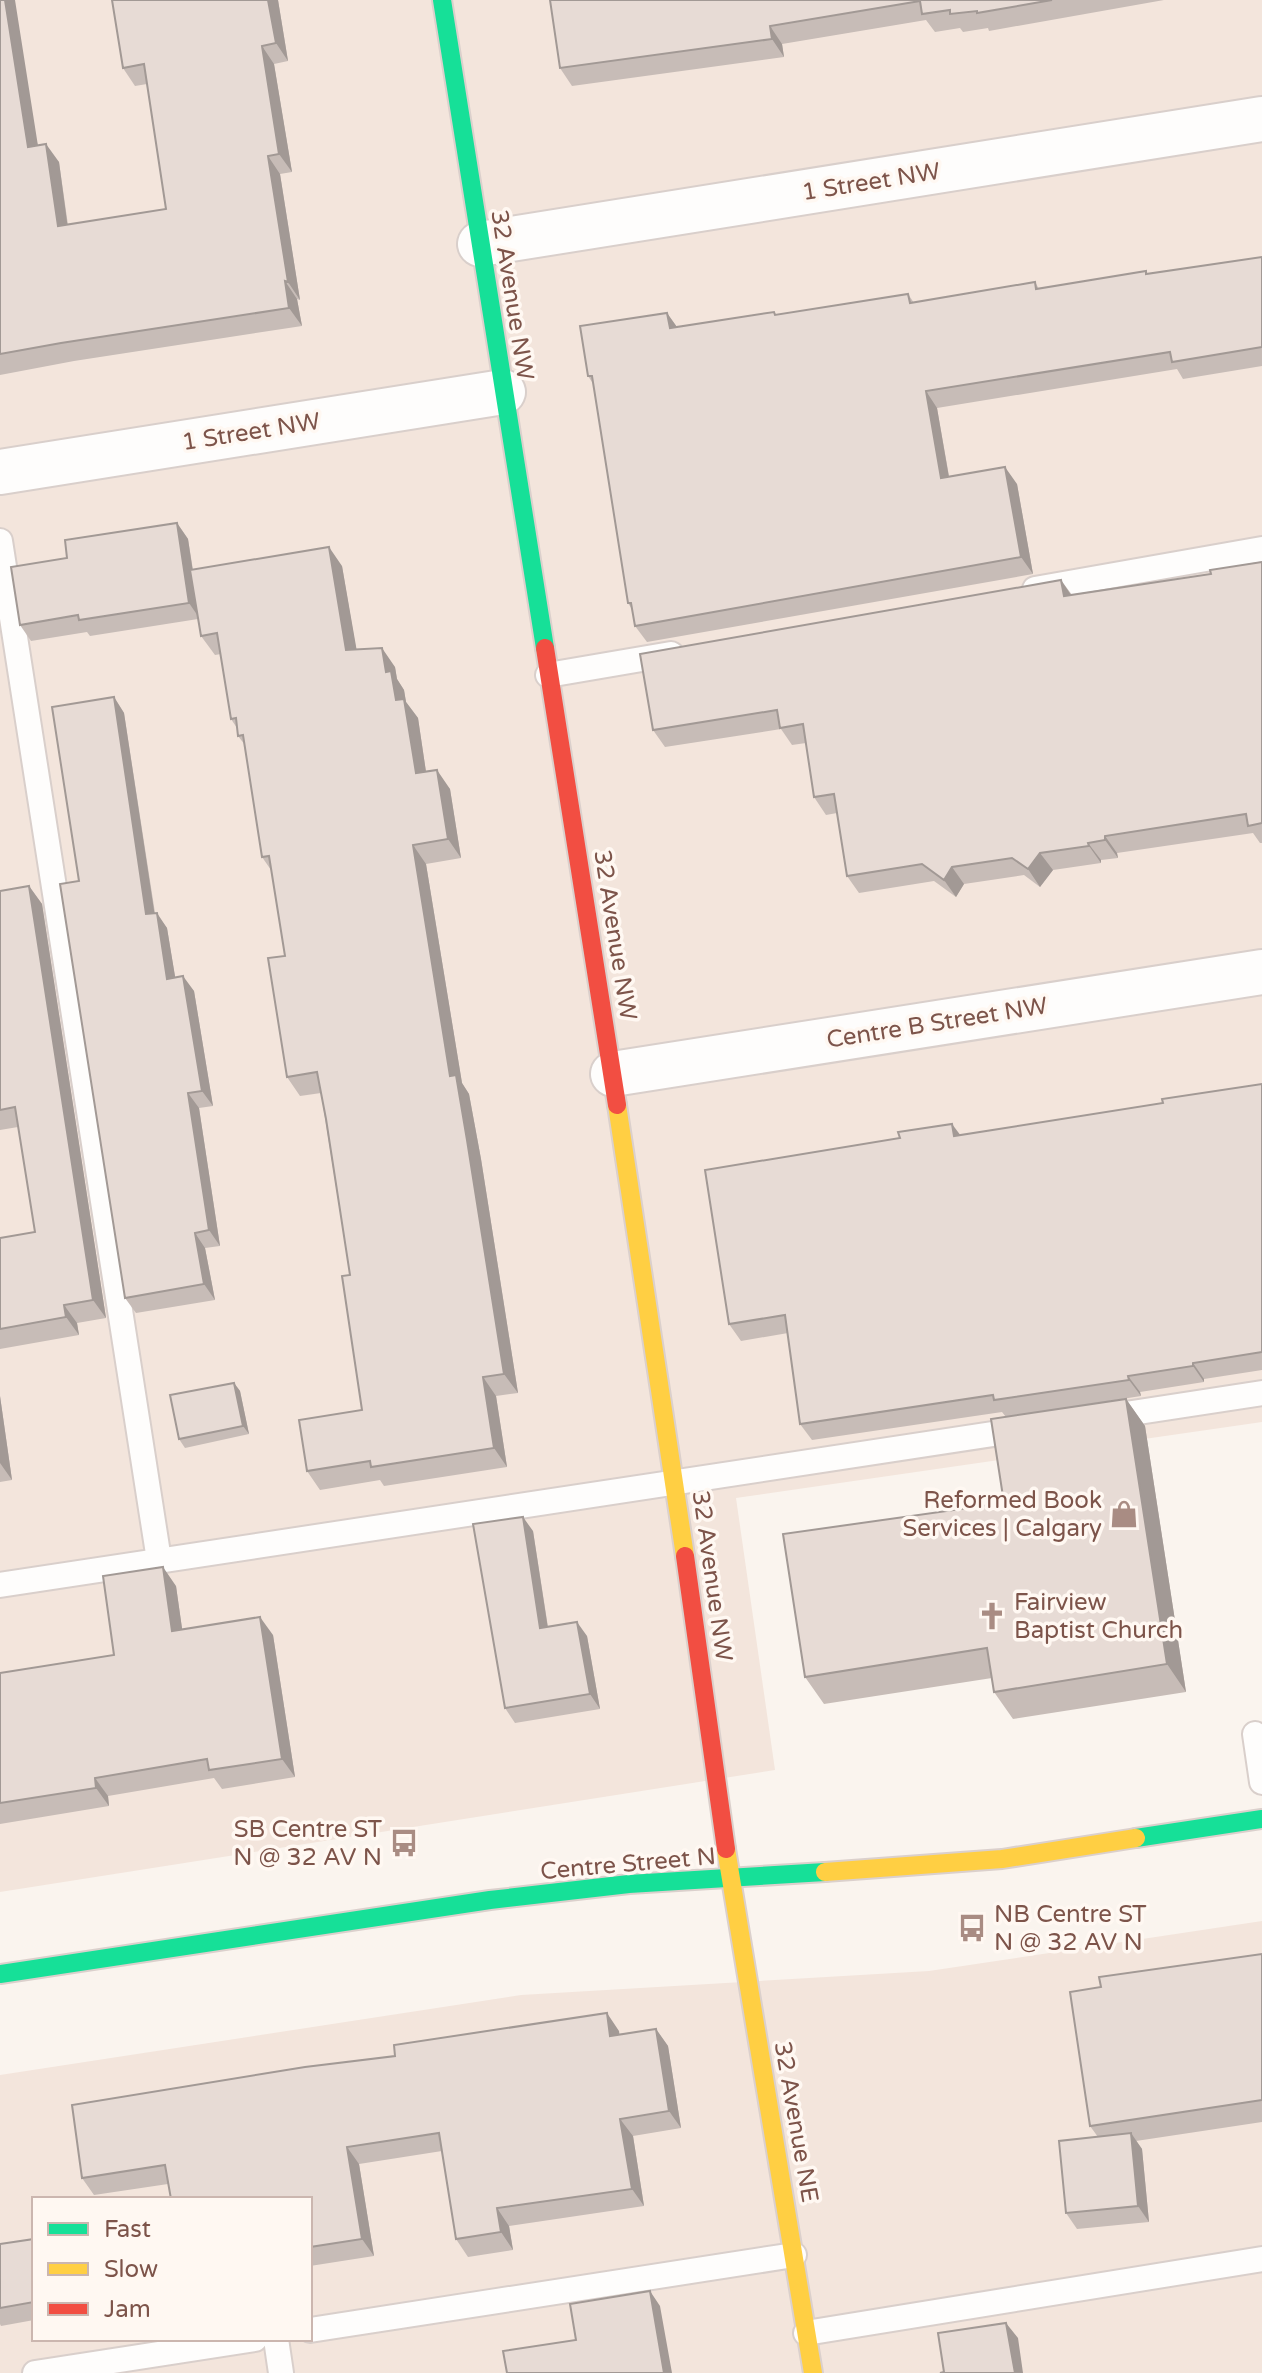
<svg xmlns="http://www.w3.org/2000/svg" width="1262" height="2373" font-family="'Varela Round',sans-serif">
<rect width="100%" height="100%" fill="#faf4ee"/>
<path fill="#f3e5dc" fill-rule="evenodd" d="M0,0h1262v1422l-526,76 39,272 -775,122z
M1262,1921v452h-1262v-298l521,-80 408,-24zM34,2199h276v140h-276z"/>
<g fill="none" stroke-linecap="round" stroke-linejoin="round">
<defs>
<path id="lane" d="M0,541l159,1019
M1035,589l227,-40
M548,675l123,-21
M1106,1417l156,-24
M0,1585l1026,-156
M1255,1734l7,48
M310,2330l484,-75
M806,2333l456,-74
M276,2339l5,34
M35,2373l220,-34"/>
<path id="street" d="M480,244l782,-125
M0,472l503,-80
M613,1074l649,-102"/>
<path id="fast" d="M442,0l103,648
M1136,1838l126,-19
M0,1974l490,-74 139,-16 196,-12"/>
<path id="slow" d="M617,1105l68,451
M726,1849l87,524
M825,1872l177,-13 134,-21"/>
<path id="jam" d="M545,648l72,457
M685,1556l41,293"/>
</defs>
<use href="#lane" stroke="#d9cfcb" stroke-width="28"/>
<use href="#street" stroke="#d9cfcb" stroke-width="48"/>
<use href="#fast" stroke="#dbd0cc" stroke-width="22"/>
<use href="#slow" stroke="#dbd0cc" stroke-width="22"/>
<use href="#jam" stroke="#dbd0cc" stroke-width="22"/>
<use href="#lane" stroke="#fefdfc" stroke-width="24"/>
<use href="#street" stroke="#fefdfc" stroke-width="44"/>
<use href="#fast" stroke="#16e098" stroke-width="18"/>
<use href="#slow" stroke="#ffcf43" stroke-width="18"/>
<use href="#jam" stroke="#f24e42" stroke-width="18"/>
</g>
<path fill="#c7bcb7" d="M0,0l38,146 21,16 9,63 98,-16 -19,-125 -12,2 -12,-18 155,-68 10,61 -14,3 18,108 -12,2 20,126 -3,-1 5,27 -228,35 -74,14z
M550,0h614l-175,31 -1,-3 -25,4 -3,-4 -25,4 -9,-12 -144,24 2,13 -212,29 -12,-18z
M1262,257v109l-79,13 -6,-10 -240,39 12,68 68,8 16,90 -386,68 -12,-16 -2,-15 -5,-8 -34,-218 -6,-9 79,-63 10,14 97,-15 2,3 132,-21 6,9 121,-21 4,7 107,-18 2,3z
M177,523l11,16 5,31 149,-4 14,83 39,18 2,12 7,11 2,12 12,16 8,54 24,17 11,69 -35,6 36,219 7,11 12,65 37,234 -22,3 11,71 -123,19 -4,-6 -60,10 -13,-19 55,-61 -12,-135 -29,-182 -21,3 -13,-19 -2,-121 -14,-86 -9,-13 -17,-112 -7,-9 -1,-8 -6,-9 -10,-65 -6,1 -14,-19 -3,-17 -108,17 -3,-4 -56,9 -11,-16 47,-67z
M1262,562v281h-2l-7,-10 -136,20 1,5 -17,2v3l-48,7 -13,17 -16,-12 -60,9 -8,13 -22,-16 -75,12 -12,-17 -10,-63 -11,2 -12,-18 -8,-54 -14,2 -11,-16 -116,18 -12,-17 408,-150 11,15 139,-21z
M114,697l10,16 31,200 12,15 8,49 19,14 19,115 -14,2 21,138 -15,2 10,52 -79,13 -11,-15 -46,-417z
M29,886l13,18 64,414 -29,5 2,12 -79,14v-111l35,-6 -17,-105 -18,3v-239z
M1262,1084v286l-58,9v3l-64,10 1,4 -135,21 -4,-5 -190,28 -12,-16 -12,-91 -47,8 -12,-17 171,-186 60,-3 203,-32z
M234,1383l6,8 9,43 -64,14 -6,-9z
M0,1396l12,84 -12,2z
M1126,1399l19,27 41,266 -173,27 -19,-27 -2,-14 -168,26 -19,-27z
M533,1531l15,96 39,9 13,73 -85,14 -10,-15z
M176,1586l6,43 91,6 22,142 -73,12 -8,-11 -106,18 1,10 -109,18v-151l114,-18z
M1262,1954v168l-126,19 6,8 7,73 -72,7 -11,-16 32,-76 -8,-11 11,-139z
M656,2029l12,17 13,82 -48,8 11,70 -135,20 4,24 -45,7 -12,-18 -14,-88 -83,13 15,92 -64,10v-67l-142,-15 -74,11 -12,-17 537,-147v3z
M34,2239v81l-33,6 -1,-2v-80z"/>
<path fill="#a29995" d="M5,0h10l26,165 -13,-18z
M268,0h10l10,61 -12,-18z
M770,26l12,18 2,13 -12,-18z
M262,46l12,18 18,108 -13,-18z
M46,144l13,18 11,82 -12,-18z
M268,156l12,18 20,126 -12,-18z
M285,281l12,18 5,27 -13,-18z
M667,313l12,17 -9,-2z
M926,391l11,17 15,87 -11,-17z
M1005,467l12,17 16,90 -12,-17z
M177,523l11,16 12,80 -11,-16z
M329,547l13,19 18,103 -14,-19z
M1061,580l12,18 -9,-2z
M382,648l13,19 2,12 7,11 2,12 12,16 11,74 -13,-19 -30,-101z
M114,697l10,16 33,217 -11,-16z
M437,770l13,19 11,69 -13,-19z
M1105,836l12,17 1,5 -13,-18z
M1088,843l13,17v3l-12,-17z
M413,845l13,19 36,219 7,11 12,65 37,234 -14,-19 -54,-298z
M1040,853l13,17 -13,17 -12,-18z
M952,867l12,17 -8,13 -12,-17z
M29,886l13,18 64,414 -13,-18z
M157,913l10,15 11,66 -11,-15z
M183,976l11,15 19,115 -11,-15z
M188,1093l11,15 21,138 -11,-16z
M952,1124l12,16 -10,-4z
M195,1233l10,15 10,52 -11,-16z
M64,1305l13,18 2,12 -13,-18z
M1193,1363l11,16v3l-11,-16z
M1128,1376l12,16 1,4 -12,-16z
M483,1377l13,19 11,71 -13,-19z
M234,1383l6,8 9,43 -6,-8z
M0,1396l12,84 -12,-17z
M1126,1399l19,27 41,266 -19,-28z
M523,1517l10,14 17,111 -10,-14z
M163,1567l13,19 9,63 -13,-18z
M260,1617l13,18 22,142 -13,-18z
M577,1622l10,14 13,73 -10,-15z
M95,1778l13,18 1,10 -13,-18z
M607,2013l12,18 3,22 -12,-17z
M656,2029l12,17 13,82 -12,-17z
M620,2119l13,17 11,70 -12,-17z
M1131,2133l11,16 7,73 -11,-16z
M347,2147l12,17 15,92 -12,-17z
M497,2208l12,18 4,24 -12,-18z
M650,2291l10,15 12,67h-8z
M1006,2323l12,15 5,35h-8z"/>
<path fill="#e7dbd5" stroke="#a29995" stroke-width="2" d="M0,0h5l23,147 18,-3 12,82 108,-17 -22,-145 -21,4 -11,-68h156l8,43 -14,3 17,108 -11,2 20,126 -3,-1 4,27 -228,35 -61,11z
M550,0h502l-75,13v-2l-27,3v-4l-28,4 -2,-13 -150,25 2,13 -212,29z
M1262,257v90l-90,15 -2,-10 -244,39 15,87 64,-11 16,90 -386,69 -4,-23h-3l-36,-227h-4l-8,-50 87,-13 3,15 104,-16 1,3 133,-21 2,9 125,-21 1,7 110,-18v3z
M177,523l12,80 -110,17 -1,-5 -58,10 -9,-58 56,-9 -2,-18z
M329,547l17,103 36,-2 4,24 5,-1 5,29 8,-1 12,74 21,-3 11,69 -35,6 37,231 6,-1 11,65 37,234 -21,3 11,71 -123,19 -1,-6 -63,10 -8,-51 63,-10 -20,-134 8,-1 -24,-156 -9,-47 -30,5 -19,-119 17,-2 -16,-100 -7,1 -19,-122 -5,1 -2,-18 -5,1 -14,-86 -16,3 -11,-66z
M1262,562v261l-14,3 -2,-12 -141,22v4l-17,3 1,3 -49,7 -12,16 -16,-11 -60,9 -8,13 -22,-16 -75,12 -13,-82 -20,3 -11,-73 -23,4 -3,-18 -124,20 -13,-76 421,-74 3,16 147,-22 -1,-4z
M114,697l32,217 11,-1 10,66 16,-3 19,115 -14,2 21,137 -14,3 9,51 -79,14 -65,-414 19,-3 -27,-174z
M29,886l64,414 -29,5 2,12 -66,12v-91l35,-6 -20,-125 -15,3v-219z
M1262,1084v268l-69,11v3l-65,10 1,4 -135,20 -1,-5 -193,29 -15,-109 -56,9 -24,-154 195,-32 -2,-6 54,-8 2,12 209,-33 -1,-4z
M234,1383l9,43 -64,13 -9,-44z
M1126,1399l41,265 -173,28 -7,-44 -182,29 -22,-143 221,-31 -13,-84z
M523,1517l17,111 37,-6 13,72 -85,14 -32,-184z
M163,1567l9,64 88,-14 22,142 -73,11 -2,-11 -112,19 1,10 -96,15v-130l114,-18 -11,-79z
M1262,1954v146l-172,26 -20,-134 31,-5 -2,-10z
M607,2013l3,23 46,-7 13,82 -49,8 12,70 -135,19 4,24 -45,7 -17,-106 -92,14 15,92 -52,8v-48h-139l-6,-34 -83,13 -10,-73 233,-38 90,-11 -1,-11z
M1131,2133l7,73 -72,7 -7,-72z
M34,2239v63l-34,6v-64z
M650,2291l14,82h-157l-4,-22 73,-11 -6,-36z
M1006,2323l9,50h-75l4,-1 -6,-39z"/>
<defs>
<symbol id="shop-bare" viewBox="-9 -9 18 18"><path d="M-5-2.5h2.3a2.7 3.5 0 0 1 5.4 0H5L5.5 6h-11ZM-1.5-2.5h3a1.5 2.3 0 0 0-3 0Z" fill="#a98c83" stroke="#fff8f2" stroke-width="2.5" paint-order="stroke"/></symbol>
<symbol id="church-bare" viewBox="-9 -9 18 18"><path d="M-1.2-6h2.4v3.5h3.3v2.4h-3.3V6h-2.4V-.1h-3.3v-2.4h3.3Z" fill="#a98c83" stroke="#fff8f2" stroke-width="2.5" paint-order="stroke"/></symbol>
<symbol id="bus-bare" viewBox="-9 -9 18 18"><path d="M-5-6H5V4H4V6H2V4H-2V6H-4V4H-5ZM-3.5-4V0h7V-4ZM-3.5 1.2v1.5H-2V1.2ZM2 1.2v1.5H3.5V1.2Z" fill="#a98c83" stroke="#fff8f2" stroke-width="2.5" paint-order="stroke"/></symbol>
</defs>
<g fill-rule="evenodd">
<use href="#shop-bare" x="1104" y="1494" width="40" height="40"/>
<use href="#church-bare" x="972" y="1596" width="40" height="40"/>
<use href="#bus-bare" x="384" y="1823" width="40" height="40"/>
<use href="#bus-bare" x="952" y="1908" width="40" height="40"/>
</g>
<g text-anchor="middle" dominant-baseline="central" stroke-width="7" stroke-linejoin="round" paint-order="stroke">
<g font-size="24" fill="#7d544a" stroke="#fff8f2">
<text transform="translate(871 182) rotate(-9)">1 Street NW</text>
<text transform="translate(512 295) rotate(81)">32 Avenue NW</text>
<text transform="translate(251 432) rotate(-9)">1 Street NW</text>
<text transform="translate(615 935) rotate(81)">32 Avenue NW</text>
<text transform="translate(937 1023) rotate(-9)">Centre B Street NW</text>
<text transform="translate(712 1576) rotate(82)">32 Avenue NW</text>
<text transform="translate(628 1864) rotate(-5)">Centre Street N</text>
<text transform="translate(796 2122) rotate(80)">32 Avenue NE</text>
</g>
<g font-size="24" fill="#7d544a" stroke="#fff8f2" text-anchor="end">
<text x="1102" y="1500">Reformed Book<tspan x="1102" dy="28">Services | Calgary</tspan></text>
<text x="1014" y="1602" text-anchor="start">Fairview<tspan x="1014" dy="28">Baptist Church</tspan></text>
<text x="382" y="1829">SB Centre ST<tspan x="382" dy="28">N @ 32 AV N</tspan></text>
<text x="994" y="1914" text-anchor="start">NB Centre ST<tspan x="994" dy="28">N @ 32 AV N</tspan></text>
</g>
</g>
<rect x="32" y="2197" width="280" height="144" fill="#fff8f2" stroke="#cbb6af" stroke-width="2"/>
<rect x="48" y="2223" width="40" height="12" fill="#16e098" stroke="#cbb6af" stroke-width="2"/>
<text x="104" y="2237" font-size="24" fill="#7d544a">Fast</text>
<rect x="48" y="2263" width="40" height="12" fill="#ffcf43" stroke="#cbb6af" stroke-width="2"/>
<text x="104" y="2277" font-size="24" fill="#7d544a">Slow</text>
<rect x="48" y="2303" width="40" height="12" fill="#f24e42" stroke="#cbb6af" stroke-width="2"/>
<text x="104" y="2317" font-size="24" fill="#7d544a">Jam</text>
</svg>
